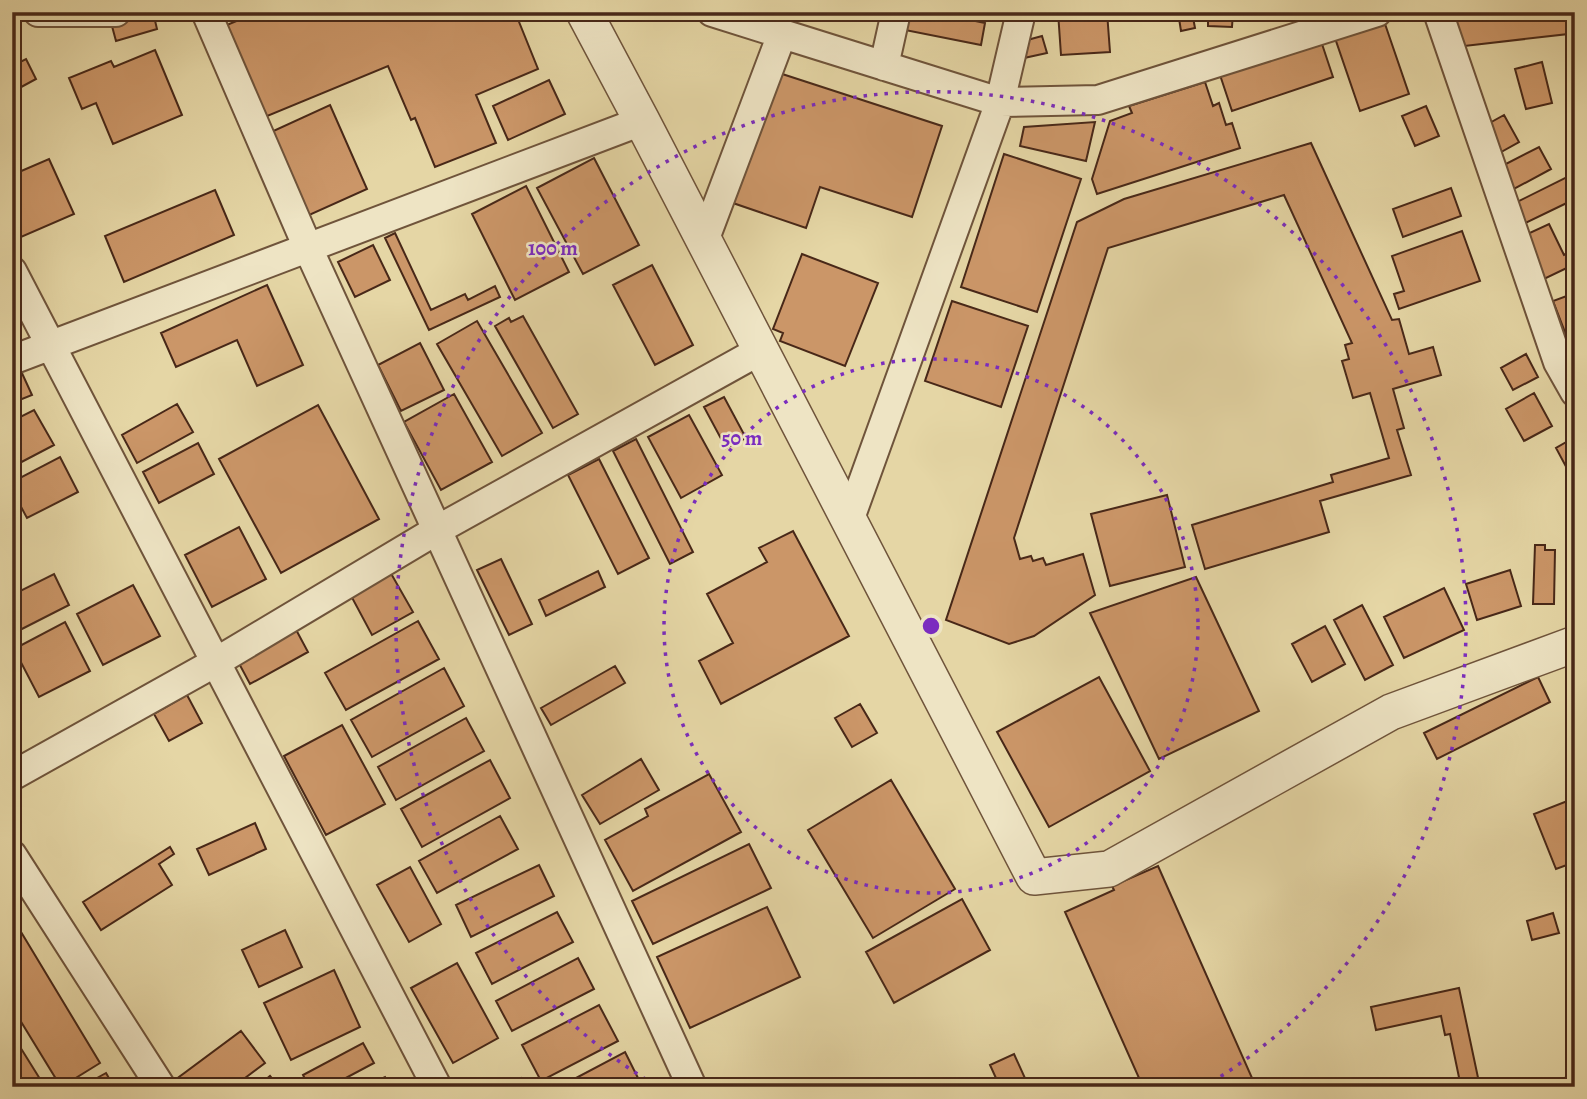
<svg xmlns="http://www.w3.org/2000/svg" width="1587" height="1099" font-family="Alegreya,serif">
<rect width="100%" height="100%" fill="#e5d6a5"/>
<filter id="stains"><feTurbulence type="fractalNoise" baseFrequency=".00286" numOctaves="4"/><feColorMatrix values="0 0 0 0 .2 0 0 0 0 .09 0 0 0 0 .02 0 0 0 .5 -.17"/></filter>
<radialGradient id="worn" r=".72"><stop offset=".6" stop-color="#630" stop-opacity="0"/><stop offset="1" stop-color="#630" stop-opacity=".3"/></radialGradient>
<path fill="#cb9668" stroke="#482818" stroke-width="2" d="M120,12h33l4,17 -41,12 -7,-26z
M258,12h257l23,57 -62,26 20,48 -61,24 -20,-49 -4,2 -23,-54 -128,53 -38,-92z
M903,12h29l53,11 -4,22 -81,-16z
M1058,12h49l3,40 -49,3z
M1178,12h14l3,16 -14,3z
M1208,12h25l-1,15 -24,-1z
M1446,12h120l2,22 -112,13z
M1384,21l25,73 -49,17 -25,-73z
M1042,36l5,17 -23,5 -4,-16z
M1321,41l12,36 -101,34 -12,-36z
M155,50l27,65 -69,29 -17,-41 -14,6 -13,-31 42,-17 3,6z
M26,59l10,20 -24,13v-26z
M1542,62l10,41 -26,6 -11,-40z
M773,71l169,55 -30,91 -92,-30 -14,41 -76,-26z
M549,80l16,34 -57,26 -15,-34z
M1205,82l8,24 6,-3 7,22 6,-2 8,25 -143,46 -5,-15 18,-58 22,-8 -3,-7z
M330,105l37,84 -60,27 -38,-83z
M1426,106l13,30 -24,10 -13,-30z
M1504,115l15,27 -25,14 -15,-27z
M1095,122l-9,39 -66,-15 4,-19z
M1311,143l81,177 7,-1 10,35 24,-7 8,28 -48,14 11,39 -7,2 14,45 -91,26 9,31 -124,37 -13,-44 141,-43 -2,-7 58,-17 -19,-65 -17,5 -11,-37 7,-2 -4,-14 7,-2 -68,-148 -176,53 -94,290 6,21 11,-3 2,5 10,-3 3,7 37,-11 12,41 -61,41 -25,8 -63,-24 131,-398 47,-23z
M1539,147l12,22 -39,21 -12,-23z
M1004,154l77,25 -44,133 -76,-25z
M594,158l45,87 -56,29 -46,-86z
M49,159l25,55 -53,23 -9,-20v-42z
M1575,173v26l-58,28 -10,-20z
M526,186l43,86 -54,28 -43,-86z
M1451,188l10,28 -58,21 -10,-28z
M215,190l19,45 -110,47 -19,-46z
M1549,224l15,31 11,-5v14l-31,15 -21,-43z
M1462,231l18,50 -81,28 -5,-15 10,-3 -12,-35z
M395,233l36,77 34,-16 3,6 27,-14 5,11 -71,33 -44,-92z
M373,245l17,35 -35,17 -17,-35z
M802,254l76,29 -33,83 -65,-25 3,-8 -10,-4z
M652,265l41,80 -38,20 -42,-80z
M267,285l36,80 -46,21 -20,-46 -61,27 -15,-34z
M1572,294l3,7v37l-7,2 -15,-39z
M952,301l76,25 -27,81 -76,-26z
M523,316l55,98 -25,14 -58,-102 14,-8 2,4z
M477,321l65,112 -40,23 -65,-112z
M420,343l24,47 -43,21 -23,-46z
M1526,354l12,23 -25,13 -12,-22z
M21,371l11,24 -20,8v-28z
M1534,393l18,33 -28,15 -18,-32z
M454,394l38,68 -51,28 -37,-68z
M724,397l22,41 -20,10 -22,-41z
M177,404l16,28 -56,31 -15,-28z
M318,405l61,114 -98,54 -62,-114z
M34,410l20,35 -42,22v-46z
M689,415l33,60 -41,23 -33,-61z
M636,439l57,113 -23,12 -57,-113z
M1568,441l7,12v21l-4,2 -15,-28z
M198,443l16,31 -55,29 -16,-31z
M60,457l18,35 -51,26 -15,-28v-8z
M599,459l50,99 -31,16 -50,-99z
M1167,495l18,72 -75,19 -19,-72z
M239,527l27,52 -54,28 -27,-52z
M793,531l56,105 -128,68 -22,-43 34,-18 -26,-49 60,-32 -8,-14z
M1535,545h10v5h10l-1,54h-21z
M501,559l31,65 -23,11 -32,-65z
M389,570l24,42 -41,23 -23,-43z
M1510,570l11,36 -44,14 -11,-36z
M598,571l7,16 -59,29 -7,-16z
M54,574l15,31 -57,29v-39z
M1196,577l63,134 -100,48 -69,-146z
M133,585l27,51 -57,29 -26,-51z
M1444,588l20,42 -60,28 -20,-41z
M1362,605l31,60 -28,15 -31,-60z
M418,621l21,38 -93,51 -21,-37z
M65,622l25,49 -51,26 -25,-48z
M293,624l15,28 -58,32 -15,-28z
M1325,626l20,38 -33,18 -20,-38z
M615,666l10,17 -74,42 -10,-17z
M444,668l20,38 -92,51 -21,-37z
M1099,677l51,94 -101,56 -52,-95z
M1538,677l12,25 -113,57 -13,-26z
M187,695l15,28 -33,18 -15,-27z
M860,704l17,29 -25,14 -17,-29z
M466,718l18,33 -88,49 -18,-33z
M342,725l43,79 -59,31 -42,-79z
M641,759l18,31 -59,34 -18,-29z
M490,760l20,38 -88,49 -21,-38z
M709,774l32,58 -108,59 -28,-51 43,-24 -3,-7z
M891,780l64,109 -82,49 -65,-108z
M1575,798v64l-19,7 -22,-55z
M500,816l18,33 -81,44 -18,-32z
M255,823l11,26 -57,26 -12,-26z
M749,844l22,44 -118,56 -21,-43z
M170,847l4,7 -15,10 13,21 -71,45 -18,-28z
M539,865l15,31 -83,41 -15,-32z
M1158,866l98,221h-113l-78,-175 49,-22 -2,-4z
M410,867l31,57 -32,18 -32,-57z
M962,899l28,51 -96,53 -28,-51z
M767,907l33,70 -110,51 -33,-71z
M557,912l16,30 -81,42 -16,-31z
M1553,913l6,20 -27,7 -5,-19z
M12,917l88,146 -39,24 -49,-80z
M285,930l17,37 -43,20 -17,-37z
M578,958l16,31 -82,42 -16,-30z
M457,963l41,75 -45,25 -42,-75z
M334,970l26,57 -69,33 -27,-57z
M1459,988l21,99h-19l-11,-53 -5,1 -4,-19 -65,14 -5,-23z
M599,1005l19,36 -77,40 -19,-36z
M241,1031l24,32 -32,24h-53l-5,-7z
M12,1034l33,53h-33z
M363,1043l11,20 -45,24h-20l-6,-12z
M625,1052l17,34 -2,1h-81z
M1014,1054l15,33h-29l-10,-22z
M106,1073l8,14h-33z
M270,1076l9,11h-22z
M385,1077l4,10h-26z
M521,1078l5,9h-22z
M1564,1078l2,9h-18l-1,-4z"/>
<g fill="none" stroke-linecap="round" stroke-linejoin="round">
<defs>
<path id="minor" d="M38,12h78
M206,12l102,236 384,839
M712,12l288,90 98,-2 279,-88
M1438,12l120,350 17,30
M884,66l12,-54
M704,241l78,-207
M12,271l425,816
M12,360l630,-239
M849,521l151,-419 21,-90
M12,776l204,-114 221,-132 324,-180
M12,855l149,232"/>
<path id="tertiary" d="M584,12l58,109 392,756 75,-8 282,-157 184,-68"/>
</defs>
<use href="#minor" stroke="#6f543b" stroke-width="32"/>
<use href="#tertiary" stroke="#6f543b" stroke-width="38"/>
<use href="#minor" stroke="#eee4c4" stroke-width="28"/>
<use href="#tertiary" stroke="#eee4c4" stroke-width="35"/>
</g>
<g fill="none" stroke="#7b2cbf" stroke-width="3.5" stroke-dasharray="3.5 7">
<circle cx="931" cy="626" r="267"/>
<path d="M655 1085A535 535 0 1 1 1207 1085"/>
</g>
<circle cx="931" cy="626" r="10" fill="#7b2cbf" stroke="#eee4c4" stroke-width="3.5"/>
<g font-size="21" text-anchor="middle" font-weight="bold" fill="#7b2cbf" stroke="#eee4c4" stroke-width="5" stroke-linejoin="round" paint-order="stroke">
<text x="553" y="255">100 m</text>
<text x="742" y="445">50 m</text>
</g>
<rect width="1587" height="1099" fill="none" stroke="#e5d6a5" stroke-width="42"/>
<rect x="14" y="14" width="1559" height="1071" fill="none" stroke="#482818" stroke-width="3.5"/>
<rect x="21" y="21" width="1545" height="1057" fill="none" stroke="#482818" stroke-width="2"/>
<rect width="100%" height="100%" filter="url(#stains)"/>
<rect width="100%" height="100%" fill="url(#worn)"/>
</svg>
